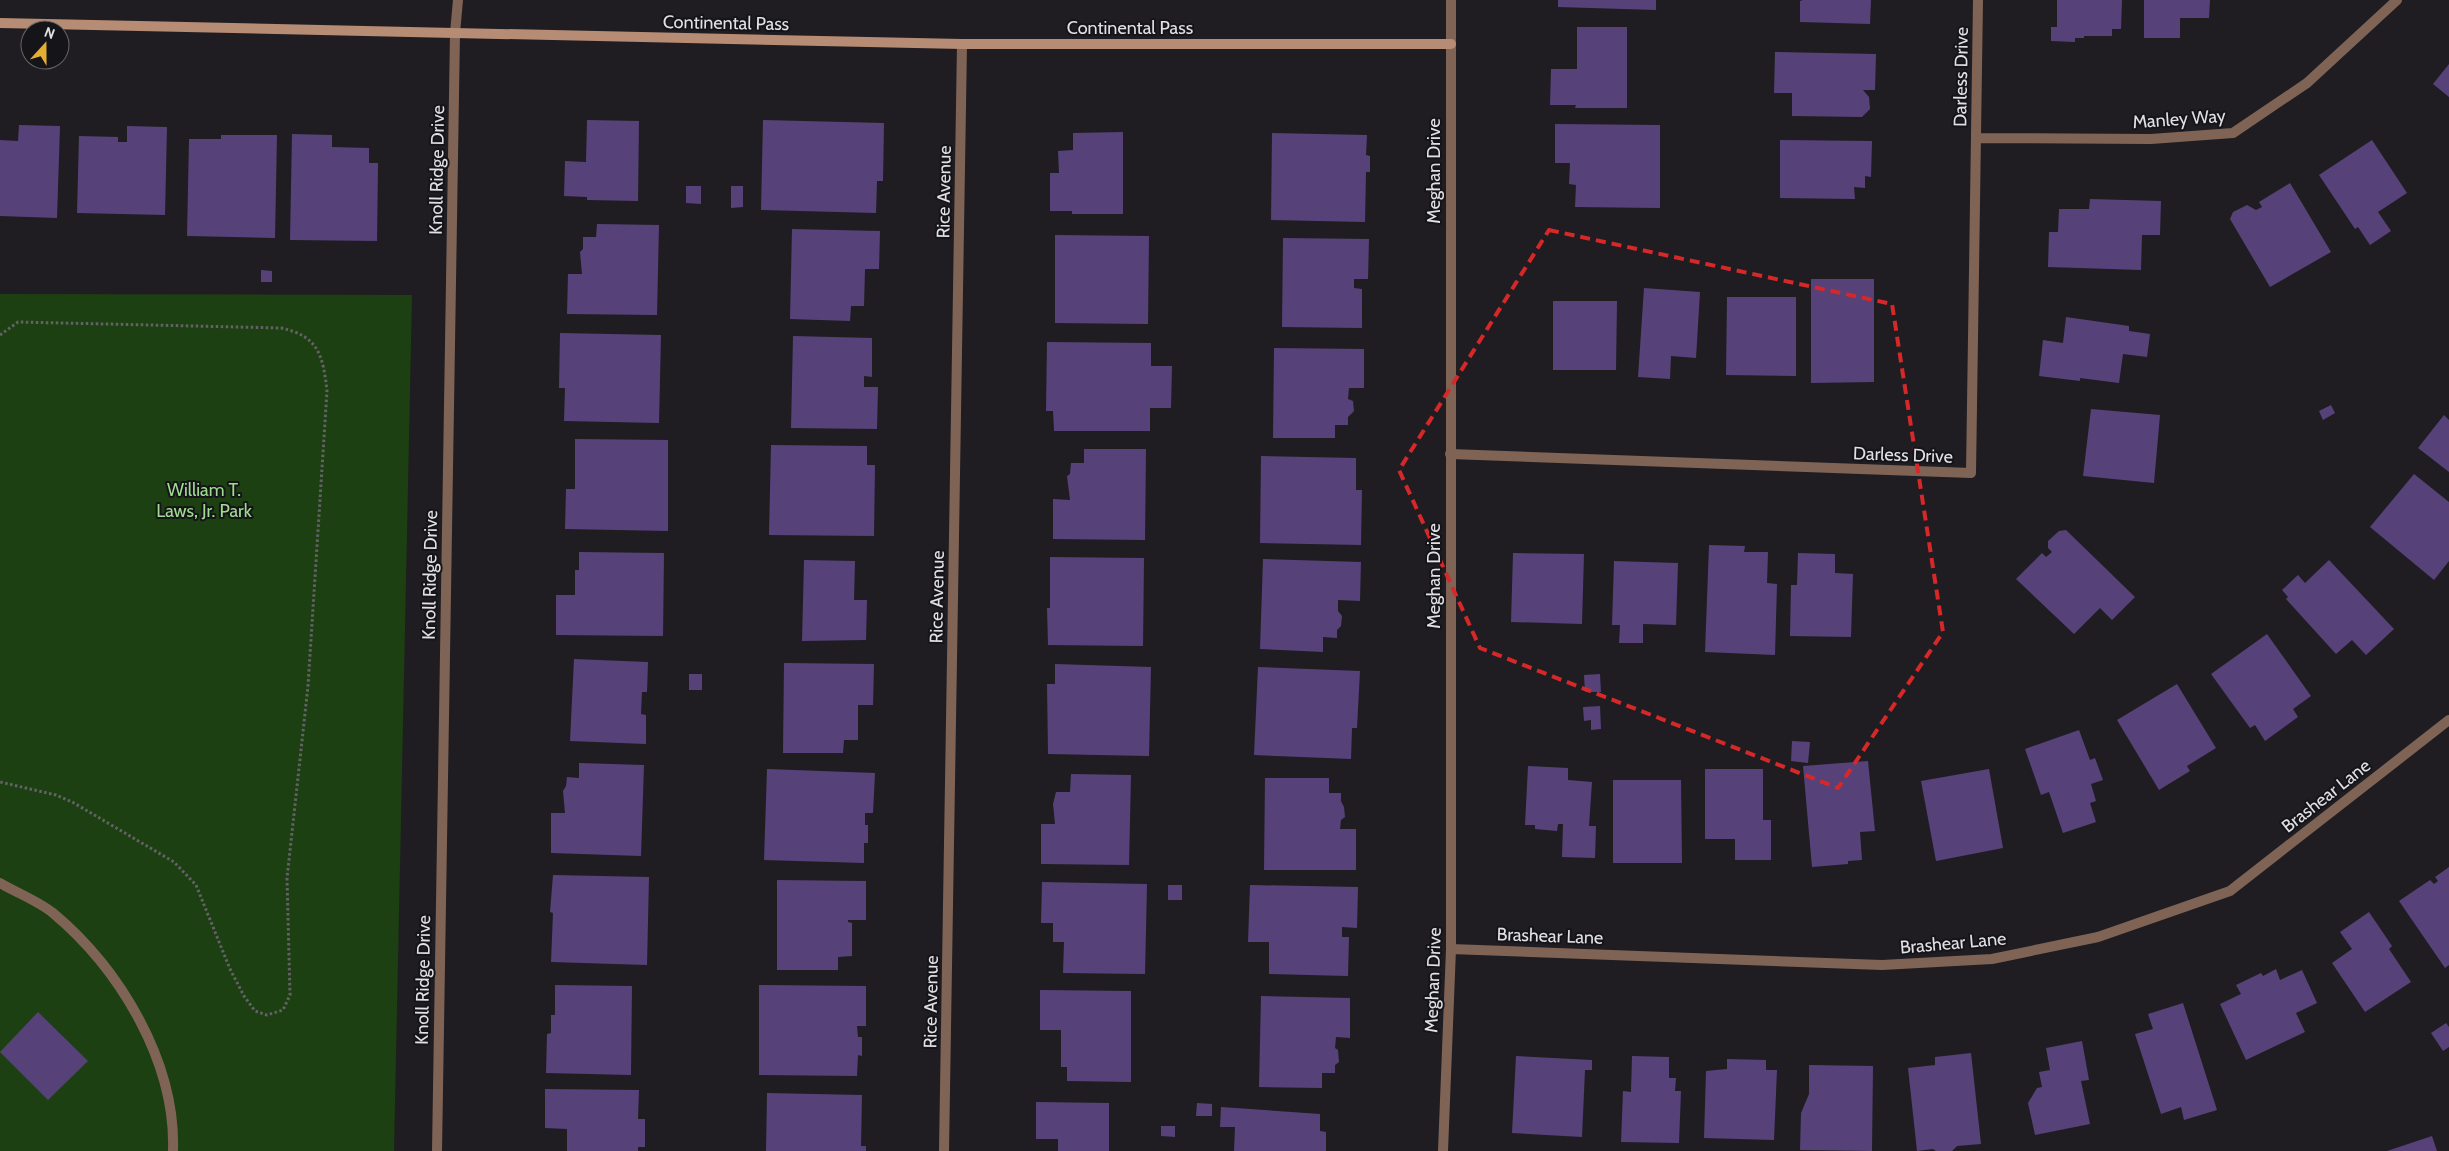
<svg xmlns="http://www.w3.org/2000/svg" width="2449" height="1151" font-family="Cabin,sans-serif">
<rect width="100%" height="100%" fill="#1f1d22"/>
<path fill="#1c4011" d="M0,294l412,1 -18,856h-394z"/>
<path fill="#564279" d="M1558,0h98v10l-98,-3z
M1803,0h68l-1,24 -70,-2v-21z
M2057,0h65l-1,29h-9v7h-28v2h-9v4l-24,-1v-14h6z
M2144,0h66l-1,18h-29v20h-36z
M1577,27h50v81h-52l1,-3h-26l1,-36h26z
M1775,52l101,2 -1,36h-12l6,7 1,12 -8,8 -70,-1v-23h-18z
M2449,64v33l-16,-13z
M587,120l52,1 -1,80 -51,-1v-3l-23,-1 1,-35 21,1z
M763,120l121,3 -1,58h-6l-1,32 -115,-3z
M1555,124l105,1v83l-85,-1 1,-22 -7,-1 1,-21h-15z
M19,125l41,1 -3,92 -57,-2v-76l18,1z
M127,126l40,1 -2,88 -88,-2 2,-77 39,1v5h9z
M1123,132v82h-51v-3h-22v-38h9l-1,-22 15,-1v-17z
M1272,133l95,2 -1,20 4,1v16h-4l-1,50 -94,-2z
M292,134l40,1v12l37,1v15h9l-1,78 -87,-1z
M221,135h56l-2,103 -88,-2 2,-97h32z
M1780,140l92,1 -1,36 -6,-1v12l-11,-1 1,12 -75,-1z
M2372,140l35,53 -29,19 13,19 -21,14 -12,-18 -3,2 -36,-54z
M2290,183l41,69 -61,35 -40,-68 3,-7 14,-7 9,5 6,-3 -3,-5z
M686,186h15v18l-15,-1z
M731,186h12v21l-12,1z
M2090,199l71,2 -1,34h-18l-1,35 -93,-3 1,-35h9l1,-23h30z
M597,224l62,1 -2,90 -90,-1 1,-40h14l-2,-22 3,-3v-12h13z
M792,229l88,2 -1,38h-14l-1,37h-13l-1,15 -60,-2z
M1055,235l94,1 -1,88 -93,-1z
M1283,238l86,1 -1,40h-14v9l8,1v39l-80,-1z
M261,270l11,1v11h-11z
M1811,279h63v103l-63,1z
M1644,288l56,4 -4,66 -25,-2 -1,23 -32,-2z
M1727,297h69v79l-70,-1z
M1553,301h64l-1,69h-63z
M2066,317l63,9v5l21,3 -3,23 -24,-3 -4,29 -39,-5v3l-41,-5 4,-36 20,3z
M560,333l101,2 -2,88 -95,-2 1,-33h-6z
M793,336l79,2v39l-8,-1v11h14l-1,42 -86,-1z
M1047,342l104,1v23h21l-1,42h-21v23h-96l-1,-20h-7z
M1274,348l90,1v39h-15l-1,11 5,2 1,10 -6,6v8h-13v13h-62z
M2331,405l4,8 -12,7 -4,-9z
M2091,409l69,6 -6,68 -71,-7z
M2444,415l5,5v52l-31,-24z
M575,439l93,1v91l-103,-2 1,-40h9z
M771,445l96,1v19h8l-1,71 -105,-1z
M1084,449h62l-1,91 -92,-1v-40l17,1 -3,-24 3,-2 1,-11h13z
M1261,456l95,2v32h6l-1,55 -101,-2z
M2414,474l35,28v59l-15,19 -64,-53z
M2066,530l69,67 -23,23 -12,-12 -26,26 -58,-55 26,-26 4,4 6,-5 -4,-4v-7l11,-10z
M1709,545l36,1 -1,6h24l-1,31 10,1 -2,71 -70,-3z
M579,552l85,1 -1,83 -107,-1v-40h19v-25h4z
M1513,553l71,1 -2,70 -71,-2z
M1798,553l37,1v19l18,1 -2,63 -61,-1 1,-51h6z
M1050,557l94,1 -1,88 -95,-1 -1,-37h3z
M1263,559l98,3 -1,39 -22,-1v11l4,5 -1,10 -4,4v8l-14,-1v15l-63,-3z
M804,560l51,1 -1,39h13l-1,40 -64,1z
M2329,560l65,69 -28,26 -14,-15 -16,14 -50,-55 2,-2 -6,-7 16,-15 7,8z
M1614,561l64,2 -2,62 -33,-1v19h-24l1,-18h-8z
M2267,634l44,62 -18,13 5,8 -33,24 -10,-16 -5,3 -39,-54z
M574,659l74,3 -1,30h-5l-1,22 5,1v29l-76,-3z
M784,663l90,1 -1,41h-15v35h-14l-1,13h-60z
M1055,664l96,3 -2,89 -101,-2 -1,-70h8z
M1258,667l102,4 -3,57h-5l-1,31 -97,-4z
M689,674h13v16h-13z
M1600,674l1,18h-16l-1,-17z
M2177,684l39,64 -29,18 3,5 -31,19 -42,-70z
M1600,706l1,23 -10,1v-10l-7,1 -1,-14z
M2079,730l11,30 5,-2 8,22 -12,4 5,17 -6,2 6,19 -33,11 -14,-41 -8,3 -16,-46z
M1792,741l18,1 -2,21 -17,-2z
M1868,761l7,70 -15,1 2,28 -14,1v3l-36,3 -9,-101z
M579,763l65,2 -3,91 -90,-3v-40h14l-2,-22 3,-5 1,-9 12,1z
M1528,766l40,2v12l24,2 -3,44h7l-1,32 -33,-1 1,-33h-5l-1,7 -22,-2v-4h-10z
M767,769l108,4 -2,40h-8v12h3v18h-4v20l-100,-3z
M1705,769h58v51h8v40h-36v-21h-30z
M1989,769l14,79 -67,13 -15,-80z
M1071,774l60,1 -2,90 -88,-1v-40h14l-2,-20 3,-12h14z
M1265,778h64v15h12v8l3,6 1,10 -4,3 -1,9h16v41h-92z
M1613,780h68l1,83h-69z
M2449,867v98l-4,3 -46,-67 31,-21 4,4 4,-3 -3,-4z
M553,875l96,2 -2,88 -96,-3 2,-49 -3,-1z
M777,880l89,1v39h-18v2l4,1v33l-14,1v13h-61z
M1042,882l105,2 -2,90 -82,-1 1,-31h-11v-19h-12z
M1168,885h14v15h-14z
M1250,885l108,2 -1,41 -15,-1v10h7l-1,39 -79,-2v-32h-21z
M2369,912l23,34 -3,3 22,33 -46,30 -33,-49 20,-14 -12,-17z
M2276,969l4,11 22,-10 15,33 -21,10 9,19 -59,28 -26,-56 21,-10 -5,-9 25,-12 2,3z
M555,985l77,1 -1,89 -85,-2 1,-39 4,-1v-18h4z
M759,985l107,1v40h-9l1,11h4v19l-4,-1 -1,21 -98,-1z
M1040,990l91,1v91l-64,-1v-14h-6v-37h-21z
M1261,996l89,2v40l-14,-1 -1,11 3,2 1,12 -4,3v8h-13v15l-63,-1z
M2183,1003l34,107 -33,10 -3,-13 -20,7 -26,-80 18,-5 -5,-15z
M38,1012l50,49 -40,39 -48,-48z
M2446,1023l3,4v20l-6,4 -12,-18z
M2082,1041l7,39 -8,1 9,43 -55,11 -7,-32 9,-15 5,-1 -3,-15 11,-2 -4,-22z
M1971,1053l10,91 -24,2 -5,5h-16l-3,-2 -16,2 -9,-83 27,-3v-8z
M1516,1056l76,4v10h-7l-3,67 -70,-4z
M1632,1056l37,1v21h7l-1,13h6l-2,52 -58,-1 2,-51 8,1z
M1727,1059l39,1v10h11l-3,70 -70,-2 2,-67 21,-2z
M1809,1065l64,1 -1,85 -72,-1 1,-37 8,-19z
M545,1089l94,1 -1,29h7v28h-7v4h-71v-22l-22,-1z
M767,1093l95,2 -1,51h5v5h-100z
M1036,1102l73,1v48h-51v-12h-22z
M1197,1103l15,1v12h-16z
M1221,1107l99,7v17l6,1v19h-92l1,-24h-15z
M1161,1126h14v11l-14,-1z
M2432,1136l5,15h-50z"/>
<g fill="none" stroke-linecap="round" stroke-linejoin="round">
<path stroke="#646267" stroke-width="3" stroke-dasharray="2.5 2.5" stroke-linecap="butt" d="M0,335l18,-13 263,6c38,8 42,28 46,63l-19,295 -21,192 3,117 -7,15 -16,5 -12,-4 -11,-15 -14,-27 -34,-84 -22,-23 -100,-59 -18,-8 -56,-13"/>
<path stroke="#7f6456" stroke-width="10" d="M0,883c17,10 38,18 53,30 67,56 123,149 120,238"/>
<path stroke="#7f6456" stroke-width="10" d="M1976,138l175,1 82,-6 74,-50 90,-83
M1450,454l521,19 7,-473
M1451,949l431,16 110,-6 106,-22 132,-46 219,-171
M437,1151l18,-1118 3,-33
M944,1151l18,-1107
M1443,1151l8,-202v-949"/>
<path stroke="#b78c75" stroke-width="10" d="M0,23l962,21h489"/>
</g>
<path fill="none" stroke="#d62828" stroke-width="4" stroke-dasharray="10 6" stroke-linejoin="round" d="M1549,230l343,74 51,328 -105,156 -358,-140 -81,-178z"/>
<g text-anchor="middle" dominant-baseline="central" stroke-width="4" stroke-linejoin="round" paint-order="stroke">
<g font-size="18" fill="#e1e0e4" stroke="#151419">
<text transform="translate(726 23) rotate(1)">Continental Pass</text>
<text x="1130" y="28">Continental Pass</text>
<text transform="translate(1961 77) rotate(-89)">Darless Drive</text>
<text transform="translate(2179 119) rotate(-4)">Manley Way</text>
<text transform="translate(437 170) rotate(-89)">Knoll Ridge Drive</text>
<text transform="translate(1434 171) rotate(-90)">Meghan Drive</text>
<text transform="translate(944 192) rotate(-89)">Rice Avenue</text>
<text transform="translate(1903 455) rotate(2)">Darless Drive</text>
<text transform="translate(430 575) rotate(-89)">Knoll Ridge Drive</text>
<text transform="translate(1434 576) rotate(-90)">Meghan Drive</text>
<text transform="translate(937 597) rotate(-89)">Rice Avenue</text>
<text transform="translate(2326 796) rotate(-38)">Brashear Lane</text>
<text transform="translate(1550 936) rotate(2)">Brashear Lane</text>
<text transform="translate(1953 943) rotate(-5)">Brashear Lane</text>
<text transform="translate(423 980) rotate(-89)">Knoll Ridge Drive</text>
<text transform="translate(1433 980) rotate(-88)">Meghan Drive</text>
<text transform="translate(931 1002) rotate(-89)">Rice Avenue</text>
</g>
<g font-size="18" fill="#a0dc8f" stroke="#151419">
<text x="204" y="490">William T.<tspan x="204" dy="21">Laws, Jr. Park</tspan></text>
</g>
</g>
<g transform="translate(45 45) rotate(21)"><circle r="24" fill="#151419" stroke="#67666a"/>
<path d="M0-4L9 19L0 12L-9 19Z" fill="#e4ae35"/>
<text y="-8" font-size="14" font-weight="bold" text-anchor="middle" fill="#e1e0e4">N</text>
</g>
</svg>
